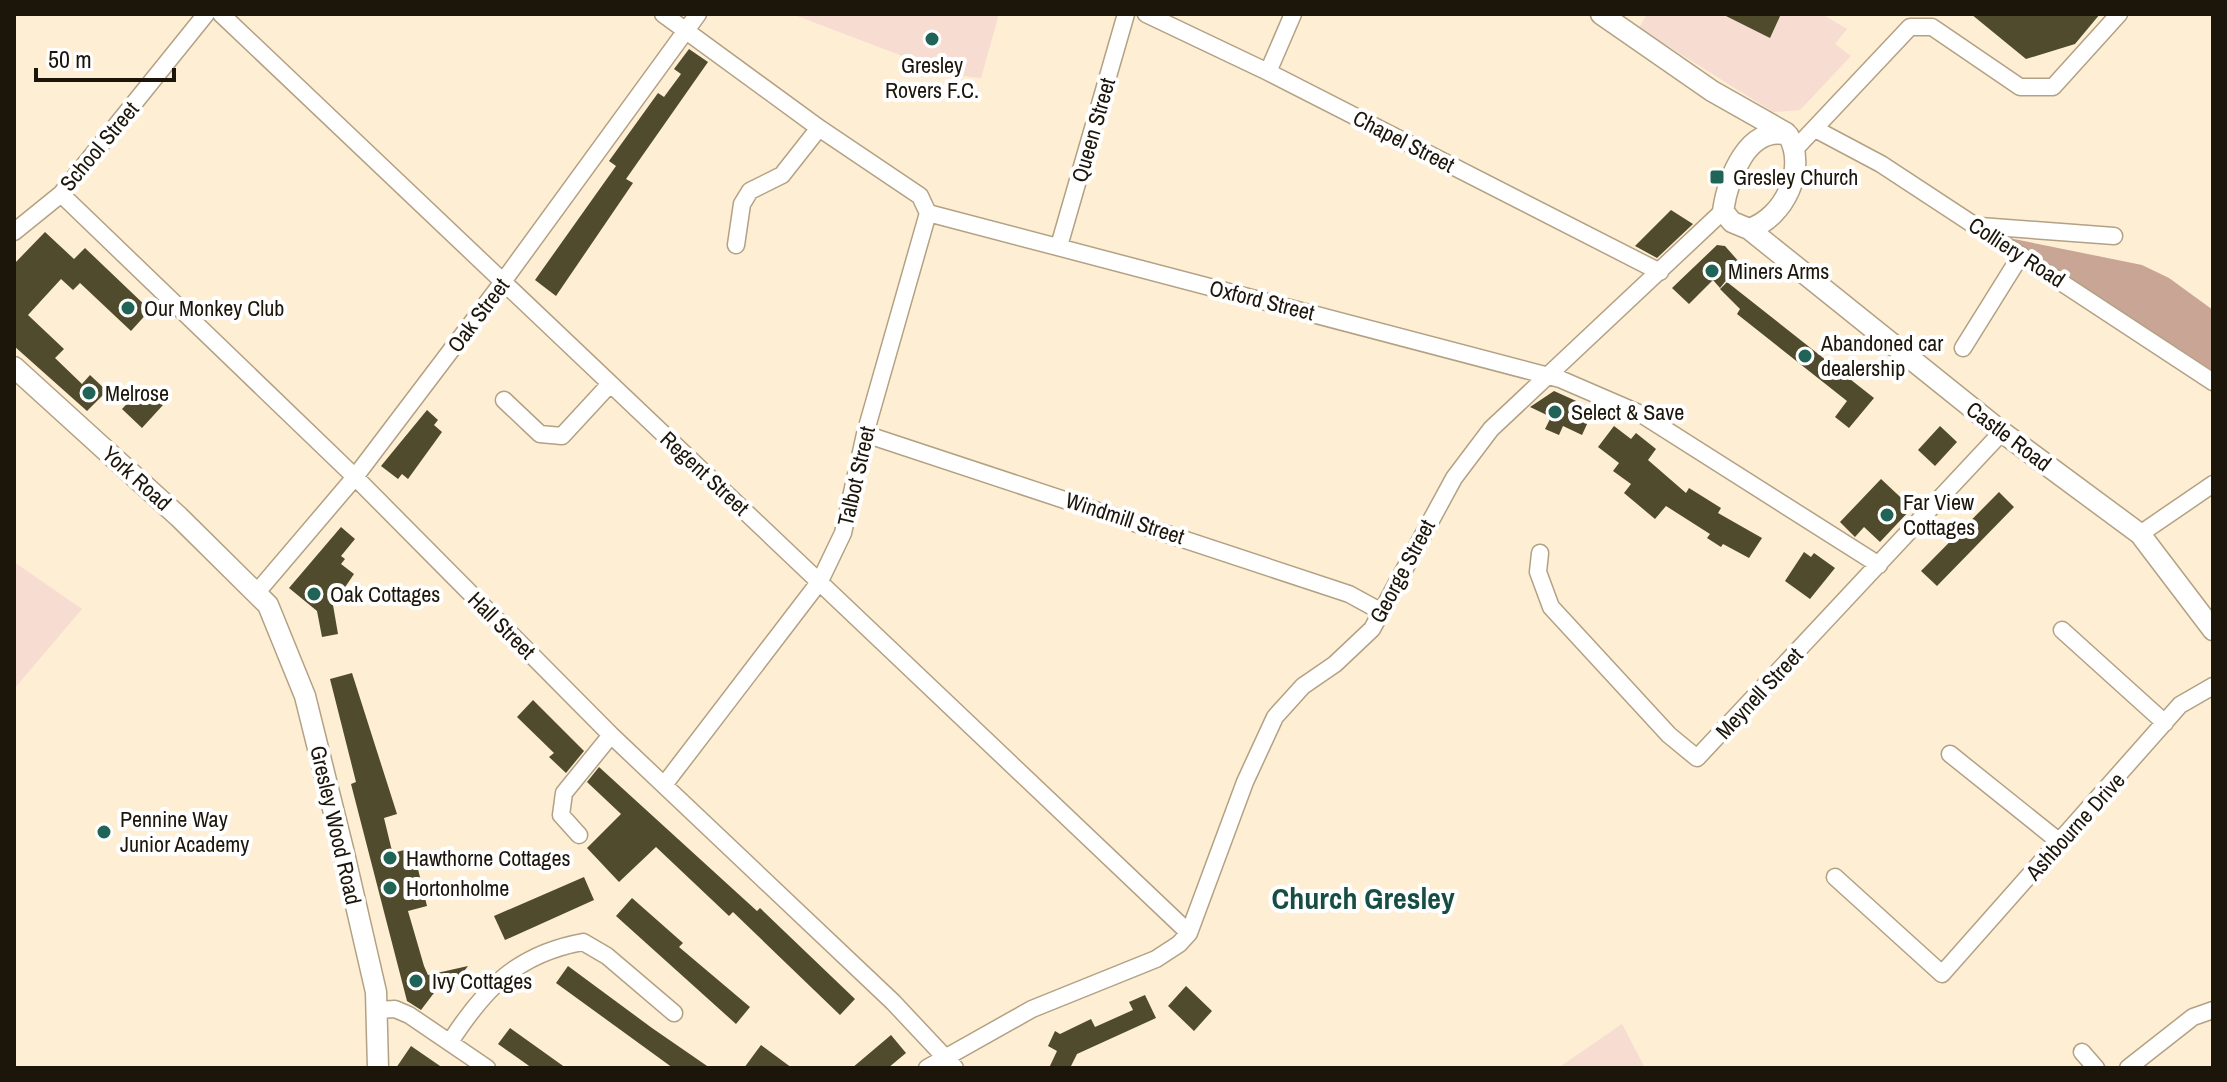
<svg xmlns="http://www.w3.org/2000/svg" width="2227" height="1082" font-family="'Archivo Narrow',sans-serif">
<rect width="100%" height="100%" fill="#fdeed4"/>
<path fill="#f7dcd1" d="M792,14h207l-18,64 -29,-3z
M1647,14h175l25,15 -12,15 16,12 -51,54 -27,2 -134,-84z
M14,562l68,47 -68,80z
M1622,1024l23,44h-88h1z"/>
<path fill="#c9a596" d="M2009,238l133,27 27,13 44,32v61z"/>
<path fill="#4f4b2c" d="M1722,14h59l-11,24z
M1971,14h129l-25,30 -49,15z
M689,49l19,13 -82,117 7,4 -77,113 -21,-16 81,-114 -7,-5 49,-68 6,4 17,-23 -7,-5z
M1671,210l22,14 -36,34 -22,-12z
M45,232l29,27 11,-11 65,62 -19,21 -51,-48 -7,7 -12,-11 -33,36 36,34 -9,9 27,26 8,-9 17,16 -20,20 -73,-65v-82z
M1717,245l8,1 15,17 -20,25 -7,-8 -24,24 -17,-16z
M1727,282l147,116 -25,30 -14,-11 12,-16 -110,-87 3,-5 -20,-20z
M143,387l20,18 -21,23 -20,-19z
M1554,391l40,18 -12,26 -19,-9 -4,9 -14,-6 6,-12 -21,-10z
M427,410l11,10 -4,5 8,7 -34,47 -6,-5 -4,5 -17,-13z
M1614,426l17,13 5,-6 20,16 -8,11 38,33 3,-5 32,20 -3,5 44,25 -13,20 -26,-14 -2,3 -14,-9 3,-4 -44,-28 -11,13 -31,-26 7,-9 -18,-13 6,-8 -21,-16z
M1940,426l17,16 -22,24 -17,-16z
M1881,479l31,29 -32,34 -16,-15 -9,10 -15,-15z
M1999,492l15,15 -77,79 -16,-15z
M341,527l14,12 -14,17 4,3 -4,5 13,10 -21,31 5,29 -16,3 -5,-26 -28,-23z
M1804,552l7,5 3,-4 21,15 -25,31 -25,-18z
M352,673l45,141 -13,4 7,29 2,6 15,-4 6,21 4,-1 9,37 -19,5 16,55 4,9 40,-9 -19,25 -9,-6 -19,25 -14,-9 -56,-217 5,-2 -26,-103z
M533,700l51,51 -18,22 -17,-16 5,-4 -37,-36z
M599,767l158,144 3,-3 95,91 -15,16 -107,-103 -4,4 -73,-69 -37,35 -32,-34 34,-34 -34,-32z
M584,877l10,23 -89,40 -11,-24z
M632,898l51,45 -4,4 71,60 -14,17 -120,-108z
M568,966l84,62 58,40h-37l-117,-85z
M1186,986l26,25 -18,20 -26,-25z
M1145,995l11,23 -79,36 -7,14h-21l8,-17 -9,-5 7,-15 5,3 31,-15 4,8 38,-17 -4,-8z
M510,1028l56,40h-34l-34,-24z
M891,1035l15,18 -18,15h-36z
M761,1045l31,23h-48z
M411,1046l32,22h-47z"/>
<g fill="none" stroke-linecap="round" stroke-linejoin="round">
<defs>
<path id="minor" d="M221,14l968,919
M663,14l156,114 101,68 8,17 632,166 81,35 238,151
M1146,14l122,58 392,200
M1268,72l25,-58
M1817,130l64,34 332,218
M1796,148l114,-121h22l88,60h33l66,-73
M61,194l294,283 256,258 282,267 62,66
M1980,226l134,10
M14,232l47,-38 145,-180
M736,245l6,-41 8,-13 32,-16 37,-47
M1059,246l67,-232
M1963,348l58,-93
M504,400l36,34 22,2 48,-52
M865,434l484,160 33,18
M2140,534l73,-50
M1540,553l-2,19 13,35 118,128 28,23 305,-326
M258,591l97,-114 147,-194 196,-269
M2062,630l103,93
M1950,754l111,89
M664,785l156,-204 23,-48 22,-99 63,-221
M579,835l-18,-20 3,-22 47,-58
M1835,877l107,97 238,-269 33,-19
M378,1010l17,-1 14,6 78,53
M450,1042c35,-54 67,-88 133,-100l24,14 67,57
M2082,1052l14,16
M927,1068l105,-59 124,-50 23,-15 10,-11 56,-151 30,-65 28,-31 32,-22 37,-35 82,-151 37,-49 232,-218
M2128,1068l65,-51 20,-7"/>
<path id="tertiary" d="M1601,14l111,77 74,42
M1749,229c35,-11 59,-61 39,-94 -40,-11 -60,43 -65,76l9,11 17,7 253,203 138,102 73,96
M14,367l165,150 89,88 37,91 38,153 33,143 2,76"/>
</defs>
<use href="#minor" stroke="#b3a183" stroke-width="19"/>
<use href="#tertiary" stroke="#b3a183" stroke-width="23"/>
<use href="#minor" stroke="#fff" stroke-width="16"/>
<use href="#tertiary" stroke="#fff" stroke-width="20"/>
</g>
<g fill="#1f6457" stroke="#fff" stroke-width="3">
<circle cx="932" cy="39" r="8"/>
<rect x="1709" y="169" width="16" height="16" rx="4"/>
<circle cx="1712" cy="271" r="8"/>
<circle cx="128" cy="308" r="8"/>
<circle cx="1805" cy="356" r="8"/>
<circle cx="89" cy="393" r="8"/>
<circle cx="1555" cy="412" r="8"/>
<circle cx="1887" cy="515" r="8"/>
<circle cx="314" cy="594" r="8"/>
<circle cx="104" cy="832" r="8"/>
<circle cx="390" cy="858" r="8"/>
<circle cx="390" cy="888" r="8"/>
<circle cx="416" cy="981" r="8"/>
</g>
<g text-anchor="middle" dominant-baseline="central" stroke-width="8" stroke-linejoin="round" paint-order="stroke">
<g font-size="22" fill="#1c150a" stroke="#fff" text-anchor="start">
<text x="932" y="65" text-anchor="middle">Gresley<tspan x="932" dy="25">Rovers F.C.</tspan></text>
<text x="1733" y="177">Gresley Church</text>
<text x="1728" y="271">Miners Arms</text>
<text x="144" y="308">Our Monkey Club</text>
<text x="1821" y="343">Abandoned car<tspan x="1821" dy="25">dealership</tspan></text>
<text x="105" y="393">Melrose</text>
<text x="1571" y="412">Select &amp; Save</text>
<text x="1903" y="502">Far View<tspan x="1903" dy="25">Cottages</tspan></text>
<text x="330" y="594">Oak Cottages</text>
<text x="120" y="819">Pennine Way<tspan x="120" dy="25">Junior Academy</tspan></text>
<text x="406" y="858">Hawthorne Cottages</text>
<text x="406" y="888">Hortonholme</text>
<text x="432" y="981">Ivy Cottages</text>
</g>
<g font-size="22" fill="#1c150a" stroke="#fff">
<text transform="translate(1093 130) rotate(-74)">Queen Street</text>
<text transform="translate(1404 141) rotate(27)">Chapel Street</text>
<text transform="translate(99 146) rotate(-50)">School Street</text>
<text transform="translate(2017 252) rotate(33)">Colliery Road</text>
<text transform="translate(1262 300) rotate(14)">Oxford Street</text>
<text transform="translate(478 315) rotate(-53)">Oak Street</text>
<text transform="translate(2009 436) rotate(37)">Castle Road</text>
<text transform="translate(705 473) rotate(43)">Regent Street</text>
<text transform="translate(856 476) rotate(-77)">Talbot Street</text>
<text transform="translate(137 478) rotate(42)">York Road</text>
<text transform="translate(1125 518) rotate(18)">Windmill Street</text>
<text transform="translate(1402 571) rotate(-62)">George Street</text>
<text transform="translate(502 625) rotate(45)">Hall Street</text>
<text transform="translate(1759 693) rotate(-47)">Meynell Street</text>
<text transform="translate(336 825) rotate(77)">Gresley Wood Road</text>
<text transform="translate(2075 826) rotate(-48)">Ashbourne Drive</text>
</g>
<g font-size="30" font-weight="bold" fill="#174e44" stroke="#fff">
<text x="1363" y="898">Church Gresley</text>
</g>
</g>
<rect width="2227" height="1082" fill="none" stroke="#1c150a" stroke-width="32"/>
<path d="M36 68v12h138v-12" fill="none" stroke="#1c150a" stroke-width="4"/>
<text x="48" y="68" font-size="24" fill="#1c150a" stroke="#ffffff" stroke-width="6" paint-order="stroke">50 m</text>
</svg>
